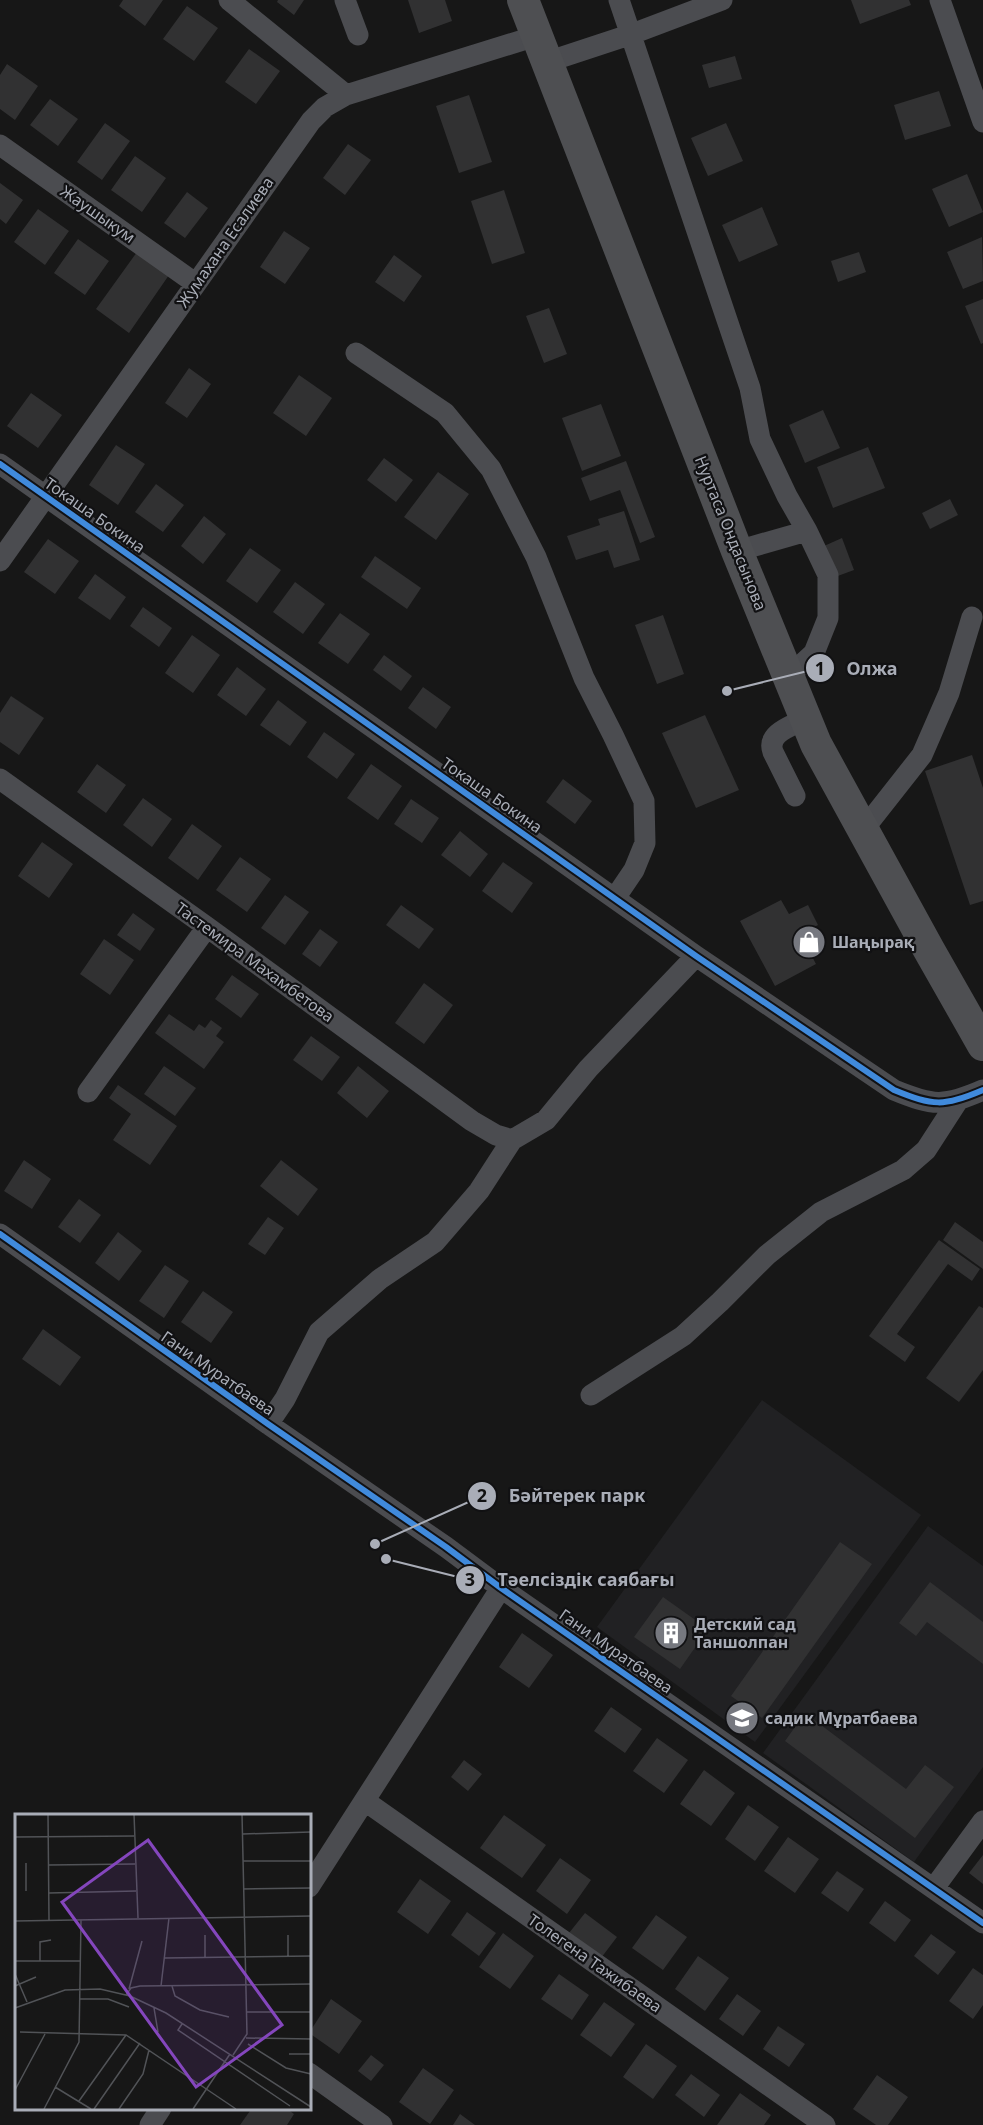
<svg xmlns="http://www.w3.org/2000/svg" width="983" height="2125" font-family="'Noto Sans',sans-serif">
<rect width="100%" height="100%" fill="#171717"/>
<path fill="#212123" d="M762,1400l159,115 -166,227 -158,-115z
M928,1526l55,40v201l-69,95 -151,-109z"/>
<path fill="#313132" d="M123,0h40l-18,26 -26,-20z
M278,0h26l-10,15 -17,-13z
M408,0h37l7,21 -33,12z
M851,0h58l2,5 -51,19z
M187,6l31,22 -24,33 -31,-22z
M249,49l31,22 -24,33 -31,-22z
M735,56l7,23 -33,9 -7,-23z
M7,64l31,22 -23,34 -15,-11v-34z
M939,91l12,35 -46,14 -11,-35z
M469,95l23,67 -33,11 -23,-67z
M50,99l28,20 -20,27 -28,-21z
M105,123l25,18 -28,39 -25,-18z
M726,123l17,38 -35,15 -17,-38z
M348,144l23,16 -26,35 -22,-17z
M135,156l31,22 -24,34 -31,-22z
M967,174l16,38 -34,15 -17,-38z
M0,183l23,17 -17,24 -6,-5z
M504,190l21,63 -33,11 -21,-63z
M187,192l21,16 -23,30 -21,-15z
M762,207l16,38 -39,17 -17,-37z
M38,209l31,22 -24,34 -31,-23z
M284,231l26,17 -25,36 -25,-17z
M982,237l1,44 -20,8 -16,-37z
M78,239l31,22 -24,34 -31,-22z
M137,252l32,23 -40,58 -33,-24z
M859,252l7,20 -28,10 -7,-21z
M394,255l28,21 -18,26 -29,-20z
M983,299v44l-2,1 -16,-38z
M549,308l18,46 -23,9 -18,-47z
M189,368l22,16 -24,34 -22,-15z
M299,375l33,23 -26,38 -33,-23z
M31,393l31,22 -24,33 -31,-22z
M601,404l20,52 -39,15 -20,-53z
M823,410l17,38 -35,15 -16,-38z
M116,445l29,19 -27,41 -29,-20z
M868,447l17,41 -52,20 -16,-41z
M384,458l29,22 -17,22 -29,-22z
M626,461l29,76 -15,6 -20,-53 -30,11 -9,-23z
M438,472l31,22 -33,46 -32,-23z
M156,484l28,21 -21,27 -28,-20z
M950,499l8,16 -28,14 -8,-16z
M624,511l16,49 -26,8 -6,-18 -32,10 -9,-24 33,-11 -2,-6z
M204,516l22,18 -23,30 -22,-18z
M842,538l12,32 -19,7 -11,-31z
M48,539l31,22 -24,33 -31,-22z
M250,548l31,22 -24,33 -31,-22z
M375,556l46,32 -14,21 -46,-32z
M95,574l31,23 -16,23 -32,-22z
M295,582l30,22 -22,30 -30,-22z
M143,607l29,21 -13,19 -29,-21z
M340,613l30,21 -22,30 -30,-21z
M663,615l21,59 -27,10 -22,-59z
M192,635l28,20 -27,38 -28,-20z
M384,655l28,21 -11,15 -28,-21z
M237,667l29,22 -20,27 -29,-21z
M423,687l28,20 -15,22 -28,-21z
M11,696l33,22 -25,37 -19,-13v-29z
M278,700l29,22 -17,24 -30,-21z
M705,715l34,75 -43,18 -34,-75z
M324,732l31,22 -18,25 -30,-22z
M972,755l11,33v113l-13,4 -45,-134z
M97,764l29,21 -20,28 -29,-21z
M371,764l31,22 -24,34 -31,-22z
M563,779l29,22 -17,23 -29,-22z
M143,798l29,21 -20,28 -29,-22z
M411,799l28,19 -17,25 -28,-19z
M192,824l30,22 -24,34 -30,-22z
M460,831l28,23 -18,23 -29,-22z
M42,842l31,22 -24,34 -31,-22z
M240,857l31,22 -24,33 -31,-22z
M503,862l30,21 -21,30 -30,-22z
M285,895l24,17 -24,33 -24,-17z
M781,900l8,14 19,-9 10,20 -18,9 16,30 -41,22 -35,-65z
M401,905l33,24 -15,20 -33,-24z
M133,913l22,16 -15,22 -23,-16z
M320,929l18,13 -18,25 -18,-13z
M104,939l30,21 -24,35 -30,-21z
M232,975l27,19 -18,24 -26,-19z
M424,983l29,22 -29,39 -29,-21z
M169,1014l25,17 5,-7 6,4 6,-8 11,8 -6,8 8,6 -20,27 -49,-36z
M311,1036l29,21 -18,24 -29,-21z
M164,1066l32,22 -21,28 -31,-22z
M358,1066l31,25 -22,27 -30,-25z
M118,1085l59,41 -27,39 -37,-25 18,-26 -22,-16z
M24,1160l27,19 -19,30 -28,-18z
M281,1160l37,29 -20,27 -38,-30z
M79,1199l22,16 -21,28 -22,-16z
M268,1217l16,11 -19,27 -17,-11z
M955,1222l28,20v27l-40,-29z
M118,1232l24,19 -23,30 -24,-18z
M939,1240l41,29 -8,12 -24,-17 -51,70 18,13 -10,15 -36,-26z
M165,1265l24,16 -25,37 -25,-17z
M203,1291l30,21 -22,31 -30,-21z
M979,1306l4,2v62l-24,32 -33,-24z
M43,1329l38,28 -21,29 -38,-27z
M840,1542l32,22 -110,154 -31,-22z
M930,1582l53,40v42l-56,-42 -11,14 -17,-13z
M663,1597l45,32 -28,40 -46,-32z
M522,1633l31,22 -24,33 -30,-21z
M611,1707l31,22 -17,24 -31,-22z
M805,1713l101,76 19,-24 29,22 -39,51 -130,-97z
M657,1738l31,22 -24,33 -31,-22z
M464,1760l18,14 -14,17 -17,-14z
M704,1770l31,23 -24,33 -31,-22z
M748,1805l31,22 -24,34 -30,-22z
M504,1815l42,30 -24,33 -42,-30z
M788,1837l31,22 -24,34 -31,-22z
M983,1855v29l-14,-11z
M560,1858l31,22 -24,34 -31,-23z
M837,1871l27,18 -16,23 -27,-19z
M420,1879l31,22 -23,33 -31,-22z
M885,1901l26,19 -16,22 -26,-19z
M467,1912l29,21 -17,23 -28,-21z
M585,1913l32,24 -16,21 -32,-25z
M656,1915l31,22 -24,33 -31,-22z
M503,1933l31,23 -24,33 -31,-22z
M931,1934l25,18 -18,23 -24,-19z
M698,1956l31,22 -24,33 -30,-22z
M973,1968l10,7v30l-10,14 -24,-18z
M559,1974l30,21 -17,25 -31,-21z
M737,1994l24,17 -18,25 -24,-17z
M331,1999l31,22 -23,33 -30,-21z
M604,2002l31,22 -24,33 -31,-22z
M778,2026l27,18 -16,23 -26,-18z
M646,2044l31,22 -24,33 -30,-22z
M371,2055l13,10 -13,16 -13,-10z
M423,2068l31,22 -24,34 -31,-22z
M691,2074l29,21 -16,22 -29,-22z
M877,2075l31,22 -20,28h-12l-23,-16z
M740,2093l31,22 -7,10h-47z
M252,2108h34l8,6 -7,11h-47z
M460,2114l15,11h-22z"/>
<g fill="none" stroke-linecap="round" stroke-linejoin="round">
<path stroke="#4b4c50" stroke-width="21" d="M229,0l117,95
M345,0l13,35
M619,0l131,388 10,51 27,57 20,35 -70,20
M940,0l43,122
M547,62l85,-28 90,-34
M0,145l195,138
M356,353l89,60 46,56 45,88 48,121 29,57 31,66 1,42 -11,27 -19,28
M0,464l696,492 198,134c39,16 50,17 89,0
M0,561l311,-440 14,-14 21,-12 190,-59
M788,677l26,-24 14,-35v-43l-21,-44
M0,779l207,148 265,194 24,14 16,5
M795,796l-22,-44c-7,-19 19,-26 32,-33
M863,830l59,-75 27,-62 23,-76
M88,1092l119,-165
M0,1234l268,190 178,123 55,41 482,335
M591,1395l92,-59 37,-34 47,-47 54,-43 82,-42 23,-20 31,-48
M268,1424l17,-25 34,-67 61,-53 55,-37 44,-51 33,-51 34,-20 42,-51 108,-113
M365,1801l460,324
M309,1887l192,-299
M934,1888l49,-67
M309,2073l73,52
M150,2125l11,-17"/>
<path stroke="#4e4f52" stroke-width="32" d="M523,0l214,551 79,193 113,206 54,95"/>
<defs>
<path id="cycleway" d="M0,464l696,492 198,134c39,16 50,17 89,0
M0,1234l268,190 178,123 55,41 482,335"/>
</defs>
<use href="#cycleway" stroke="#111113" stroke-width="10"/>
<use href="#cycleway" stroke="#408adc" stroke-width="6"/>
</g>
<defs>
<symbol id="shop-disc" viewBox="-11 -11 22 22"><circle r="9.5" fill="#76787f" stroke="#111113"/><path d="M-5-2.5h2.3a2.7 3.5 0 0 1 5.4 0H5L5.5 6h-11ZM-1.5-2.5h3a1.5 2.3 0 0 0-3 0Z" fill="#fff"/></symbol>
<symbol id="building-disc" viewBox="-11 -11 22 22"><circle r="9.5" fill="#76787f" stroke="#111113"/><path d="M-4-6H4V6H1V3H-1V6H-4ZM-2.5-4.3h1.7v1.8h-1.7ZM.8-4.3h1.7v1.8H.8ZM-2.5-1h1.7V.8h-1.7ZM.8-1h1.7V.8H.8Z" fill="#fff"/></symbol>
<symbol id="school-disc" viewBox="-11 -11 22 22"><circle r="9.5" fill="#76787f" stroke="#111113"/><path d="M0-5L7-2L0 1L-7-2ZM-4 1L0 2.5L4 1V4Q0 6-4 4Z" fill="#fff"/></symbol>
</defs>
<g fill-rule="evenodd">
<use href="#shop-disc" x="790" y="923" width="38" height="38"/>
<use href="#building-disc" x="652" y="1614" width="38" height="38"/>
<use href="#school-disc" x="723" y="1699" width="38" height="38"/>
</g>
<g text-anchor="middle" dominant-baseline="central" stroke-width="4.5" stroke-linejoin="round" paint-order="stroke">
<g font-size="16" fill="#a9adb7" stroke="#111113">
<text transform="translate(98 214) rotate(35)">Жаушыкум</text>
<text transform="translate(225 242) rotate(-55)">Жумахана Есалиева</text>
<text transform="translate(95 515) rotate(35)">Токаша Бокина</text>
<text transform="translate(731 533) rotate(68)">Нуртаса Ондасынова</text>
<text transform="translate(492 795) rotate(35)">Токаша Бокина</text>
<text transform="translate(255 962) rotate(36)">Тастемира Махамбетова</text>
<text transform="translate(218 1373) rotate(35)">Гани Муратбаева</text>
<text transform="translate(616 1651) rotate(35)">Гани Муратбаева</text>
<text transform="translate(595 1963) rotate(35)">Толегена Тажибаева</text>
</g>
<g font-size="16" font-weight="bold" fill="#a9adb7" stroke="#111113" text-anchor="start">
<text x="832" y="942">Шаңырақ</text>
<text x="694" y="1624">Детский сад<tspan x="694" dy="18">Таншолпан</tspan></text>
<text x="765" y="1718">садик Мұратбаева</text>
</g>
</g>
<g transform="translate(15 1814)">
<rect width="296" height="296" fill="#171717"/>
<path fill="none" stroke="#515357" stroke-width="1.5" d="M33,0l1,106M119,0l4,104M228,20l68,-2M0,23l119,-1M228,47h68M11,49v28M34,51l86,-1M228,75l68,-1M34,79l87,-2M0,107l296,-5M190,121v22M273,121v21M150,144l146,-2M0,147h66M25,147v-19l11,-2M0,160l12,28M0,172l21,-9M146,172l8,-68M157,172l3,10 25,14 29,7M114,175l13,-48M111,181l5,-7 9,-2 171,-2M65,185h28l21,8M0,194l50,-18 35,-1 30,7 36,17 145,94M139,194l4,24M232,198h64M167,210l-4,6 112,76M5,218l106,3 110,74M231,224l65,1M233,230l38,24 25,6M274,240h22M218,241l14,-21 -5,-220M40,273l36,22M0,276l30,-56M64,287l47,-66M29,295l35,-67 2,-122M79,295l46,-66M104,295l24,-35 6,-24M178,295l37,-55"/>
<path fill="#8446bd" fill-opacity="0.15" stroke="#8446bd" stroke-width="3" d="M133,26l134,185 -86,62 -134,-185z"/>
<rect width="296" height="296" fill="none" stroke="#a9adb7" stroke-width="3"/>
</g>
<path fill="none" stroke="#a9adb7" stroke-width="2" d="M727 691L820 668M375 1544L482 1496M386 1559L470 1580"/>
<g fill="#a9adb7" stroke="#111113" stroke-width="2">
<circle cx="727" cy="691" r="6"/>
<circle cx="375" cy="1544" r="6"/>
<circle cx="386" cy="1559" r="6"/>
<circle cx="820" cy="668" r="15"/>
<circle cx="482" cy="1496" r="15"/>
<circle cx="470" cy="1580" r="15"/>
</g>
<g font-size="18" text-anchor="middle" font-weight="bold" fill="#111">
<text x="820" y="675">1</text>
<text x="482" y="1502">2</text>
<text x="470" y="1586">3</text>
</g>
<g font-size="18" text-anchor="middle" font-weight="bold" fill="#a9adb7" stroke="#111113" stroke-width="4.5" stroke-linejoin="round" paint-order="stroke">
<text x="872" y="675">Олжа</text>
<text x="577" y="1502">Бәйтерек парк</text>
<text x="586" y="1586">Тәелсіздік саябағы</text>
</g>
</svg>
